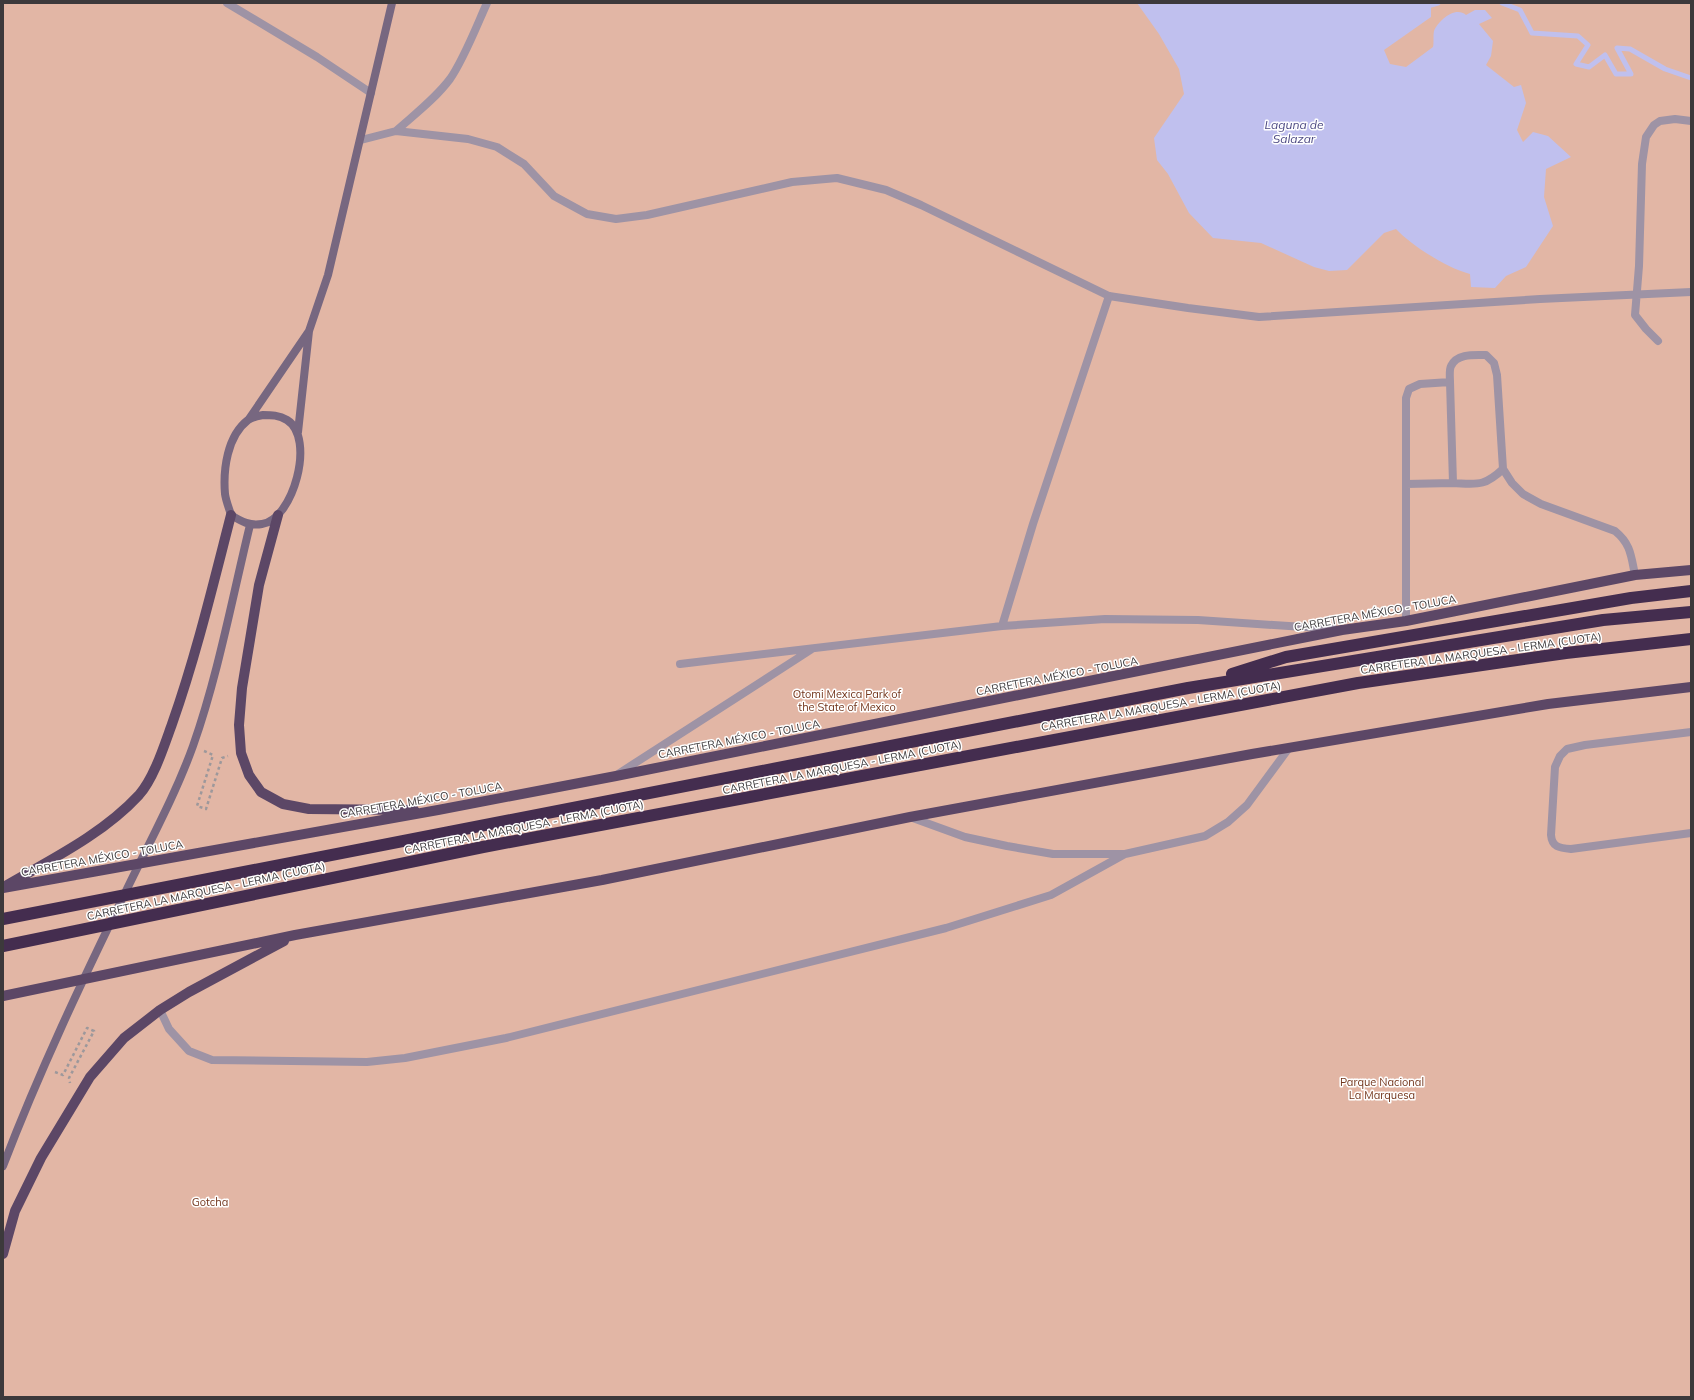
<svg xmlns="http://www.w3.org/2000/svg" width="1694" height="1400" font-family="Mulish,sans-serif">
<rect width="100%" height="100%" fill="#f5eef2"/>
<path fill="#e2b6a5" d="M3,3h1688v1394h-1688z"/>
<path fill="#c0c0ee" d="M1137,3h292l2,2v12l-47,33 6,14 16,3 27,-20c1,-4 0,-11 1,-16 5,-11 21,-25 32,-16l9,-5h10l7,8 -13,6 14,17 -2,15 -5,9 28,22 7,-2 5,18 -9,27 6,12 10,-10 15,4 23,21 -25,12 -2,28 9,29 -27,41 -20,9 -11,12 -24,-1 -1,-13c-23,-6 -58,-28 -74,-45l-12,4 -37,37 -18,1 -15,-4 -53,-24 -48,-5 -24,-25 -21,-39 -11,-14 -3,-22 30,-44 -5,-25 -20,-35z"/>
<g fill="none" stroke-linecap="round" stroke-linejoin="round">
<path stroke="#c0c0ee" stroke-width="5" d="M1502,3l18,7 12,23 46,3 10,9 -12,19 13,3 16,-12 11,19h15l-14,-26 13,1 35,20 26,9
M1431,5l7,-2"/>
<path stroke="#9d989b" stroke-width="2.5" stroke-dasharray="3 3" stroke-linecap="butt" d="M204,751l9,4 -16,51 9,3 16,-51 6,-2
M55,1072l8,3 24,-47 7,3 -25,47 1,5"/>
<path stroke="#9e93a5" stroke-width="8" d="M1109,296l79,12 71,9 281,-18 151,-7
M1658,341l-12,-12 -11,-14 4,-49 3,-102 4,-27 8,-12 6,-4 15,-2 16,2
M1453,483c24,1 31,4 50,-14
M1406,484l47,-1 -3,-101c0,-4 -1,-12 1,-16 6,-13 24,-11 35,-11l8,8 3,12 6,94 9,14 11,11 18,10 74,27c16,13 16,25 20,44
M1406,621v-223l3,-9 11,-5 30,-2"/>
<path stroke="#9e93a5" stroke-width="8" d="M227,3l90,54 54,36
M396,131c19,-17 39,-32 54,-52 14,-20 27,-54 37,-76
M361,140l35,-9 72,8 29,8 27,17 30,32 33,18 29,5 31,-4 145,-33 45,-4 49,12 35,15 188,91 -76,228 -31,102
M680,664l322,-38 103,-7 93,1 136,9
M1691,732l-106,13 -18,4 -7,7 -5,11 -4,68c1,12 8,13 20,14l120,-16
M618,774l194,-125
M910,817l55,20 42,9 46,8h71
M160,1010l9,19 20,22 23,9 155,2 38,-4 101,-20 440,-110 105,-33 74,-41 80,-18 23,-14 19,-17 42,-57"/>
<path stroke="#776780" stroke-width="8" d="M263,415c8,0 16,0 24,5 29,18 6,100 -25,104 -12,2 -20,-2 -31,-9 -2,-7 -5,-14 -6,-21 -2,-24 2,-58 23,-74 4,-3 10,-4 15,-5z
M249,419l60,-88
M298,432l11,-101 19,-56 64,-272
M3,1166c36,-94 79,-185 123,-275 23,-48 49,-95 67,-145 25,-71 39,-147 57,-221"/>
<path stroke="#5c4766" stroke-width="10" d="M278,515l-19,70 -17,103 -3,37 2,28 8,22 12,17 22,12 26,5 105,1
M7,885c45,-26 96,-51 132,-90 15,-17 25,-49 33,-71 24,-68 41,-139 59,-209
M3,888l435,-78 178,-34 726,-146 64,-9 229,-46 56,-5
M3,996l292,-61 307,-55 308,-63 342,-63 296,-50 143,-17
M3,1254l12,-43 26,-53 49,-81 34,-39 36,-28 29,-18 95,-51"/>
<path stroke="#442d4f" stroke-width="12" d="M1232,674l54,-17 345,-59 60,-7
M3,919l1185,-231 415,-68 88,-8
M3,946l480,-99 875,-164 208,-30 125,-14"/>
</g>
<g text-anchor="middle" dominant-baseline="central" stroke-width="3" stroke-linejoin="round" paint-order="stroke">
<g font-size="11" fill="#3c393b" stroke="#fff">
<text transform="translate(1375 613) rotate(-10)">CARRETERA MÉXICO - TOLUCA</text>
<text transform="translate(1481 653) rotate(-8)">CARRETERA LA MARQUESA - LERMA (CUOTA)</text>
<text transform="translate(1057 676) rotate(-11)">CARRETERA MÉXICO - TOLUCA</text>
<text transform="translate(1161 706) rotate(-10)">CARRETERA LA MARQUESA - LERMA (CUOTA)</text>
<text transform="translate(739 739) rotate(-11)">CARRETERA MÉXICO - TOLUCA</text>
<text transform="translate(842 767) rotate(-11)">CARRETERA LA MARQUESA - LERMA (CUOTA)</text>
<text transform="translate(421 800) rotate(-10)">CARRETERA MÉXICO - TOLUCA</text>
<text transform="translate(524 827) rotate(-11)">CARRETERA LA MARQUESA - LERMA (CUOTA)</text>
<text transform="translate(102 858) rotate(-10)">CARRETERA MÉXICO - TOLUCA</text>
<text transform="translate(206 891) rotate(-12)">CARRETERA LA MARQUESA - LERMA (CUOTA)</text>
</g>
<g font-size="11" fill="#72351b" stroke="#fff">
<text x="847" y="694">Otomi Mexica Park of<tspan x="847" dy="13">the State of Mexico</tspan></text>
<text x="1382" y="1082">Parque Nacional<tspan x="1382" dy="13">La Marquesa</tspan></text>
<text x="210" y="1202">Gotcha</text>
</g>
<g font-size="12" font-style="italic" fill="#4b4882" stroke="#fff">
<text x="1294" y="124">Laguna de<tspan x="1294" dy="14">Salazar</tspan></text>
</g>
</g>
<rect width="1694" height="1400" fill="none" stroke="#3c393b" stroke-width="8"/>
</svg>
